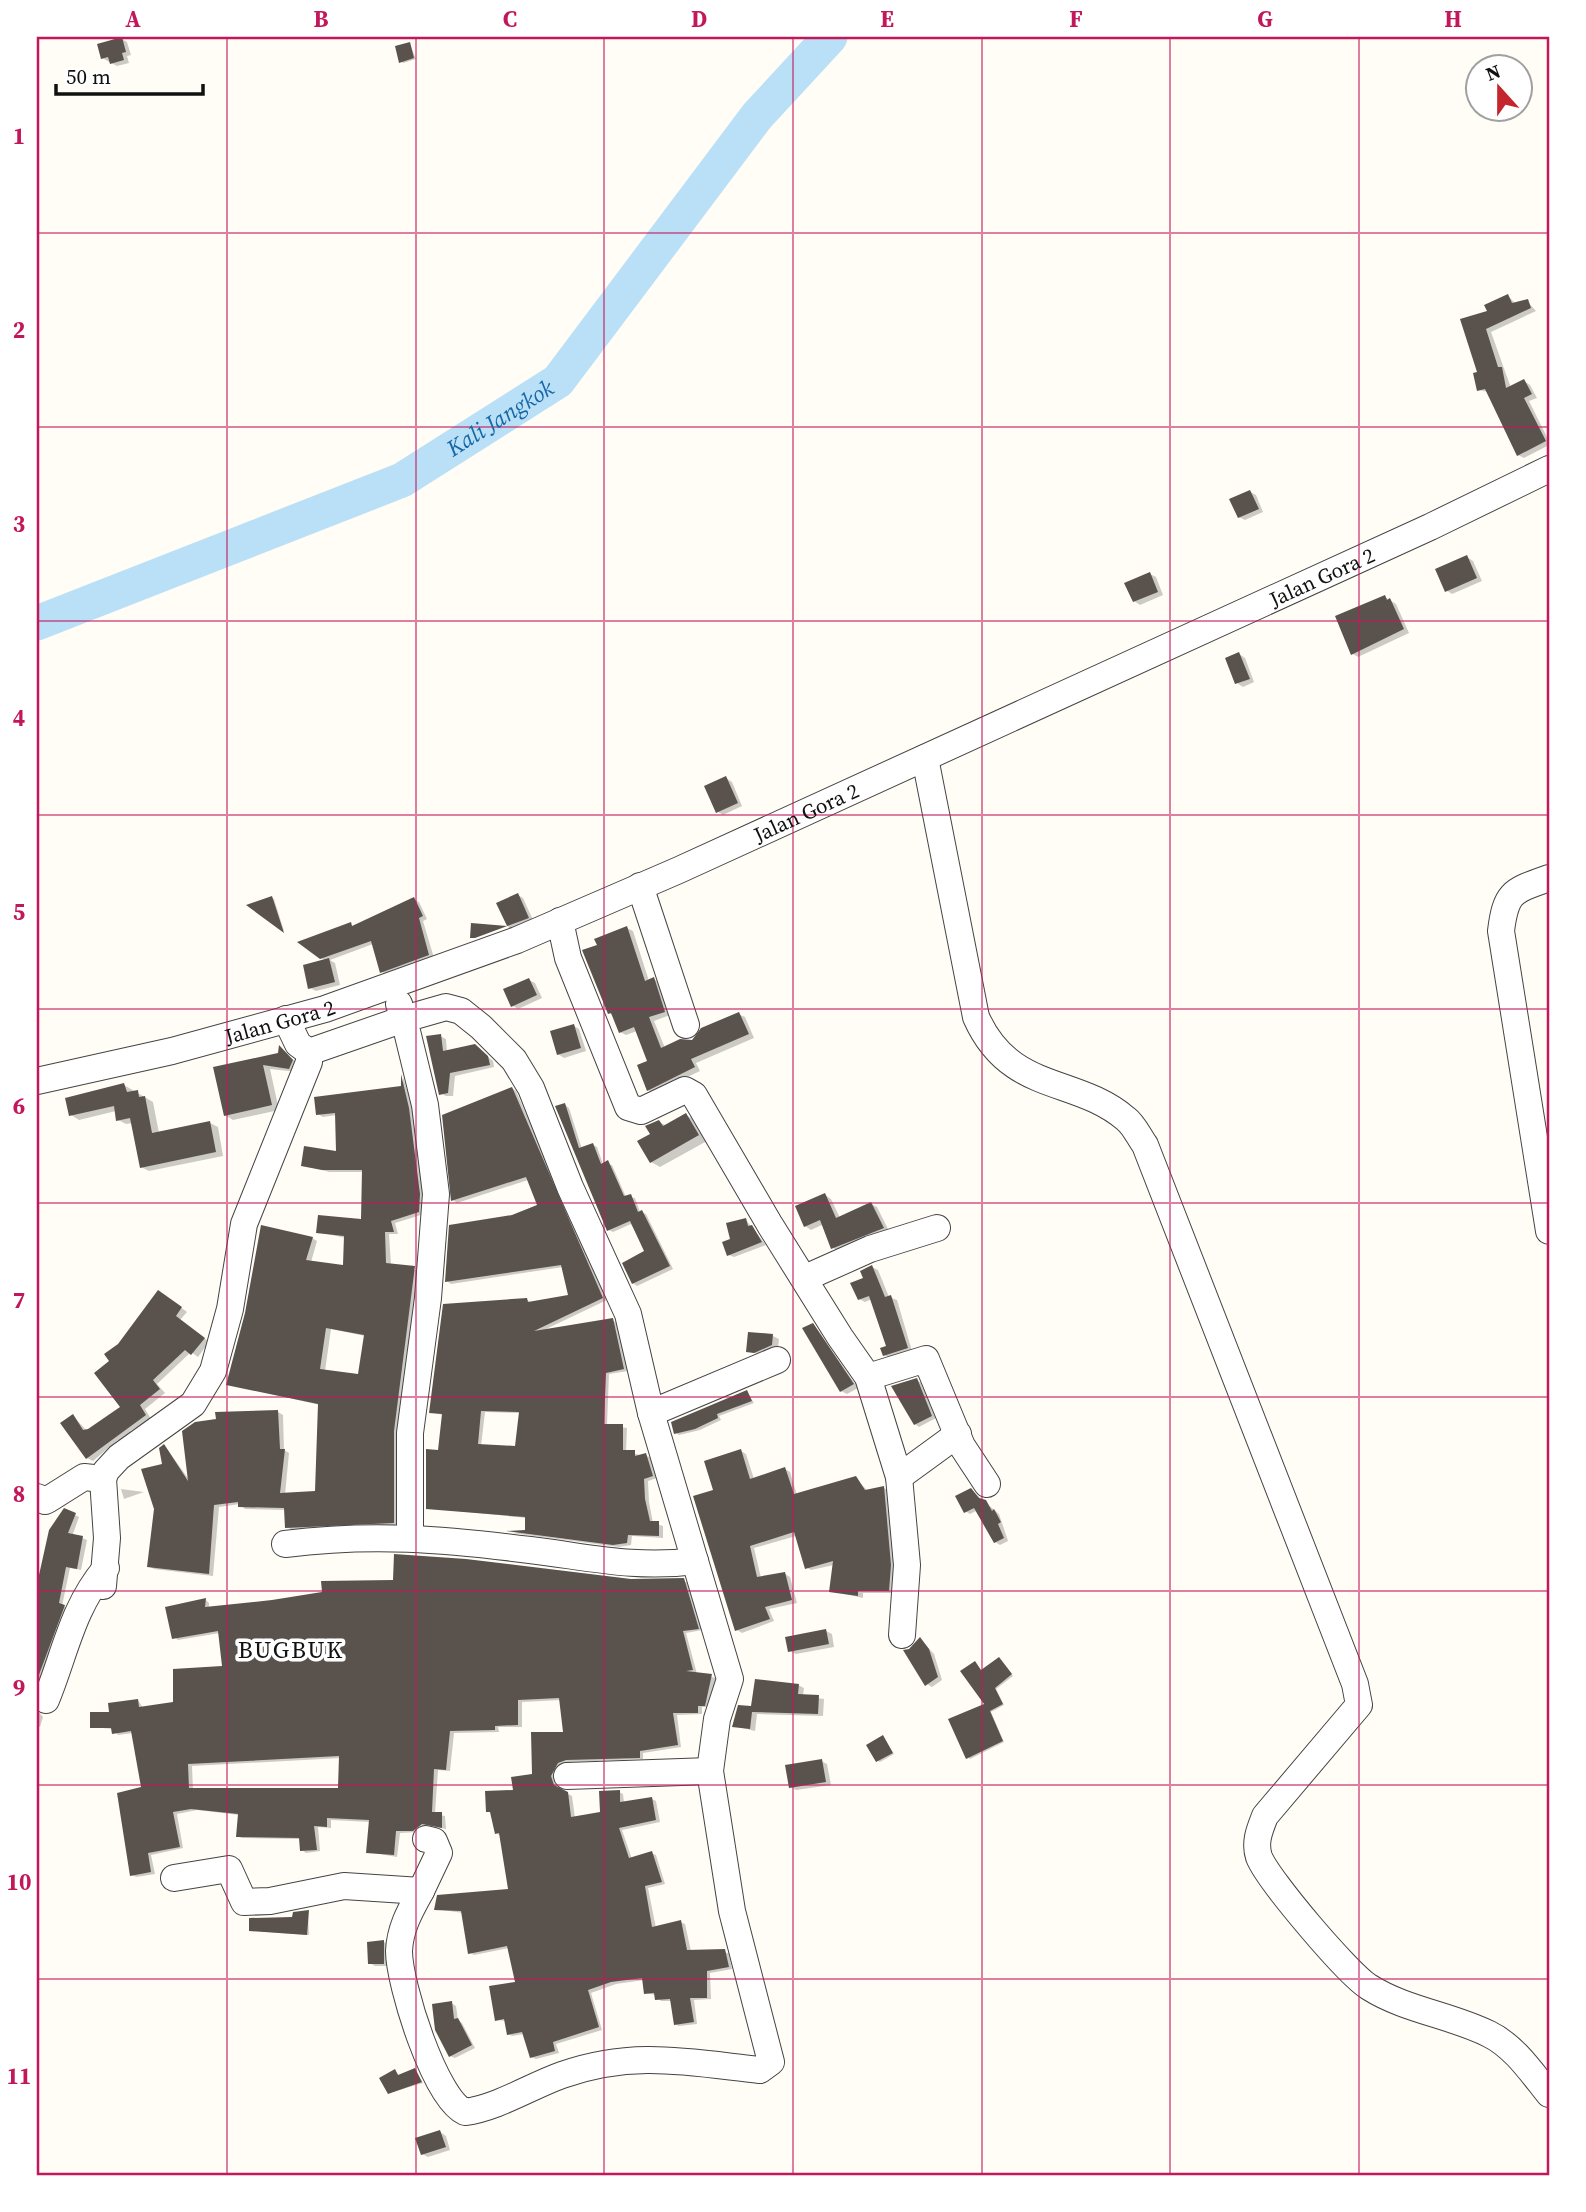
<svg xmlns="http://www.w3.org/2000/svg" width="1586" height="2212" font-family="'Source Serif 4',serif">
<rect width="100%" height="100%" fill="#fffdf5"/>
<path fill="#0003" fill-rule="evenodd" d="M122,39l5,3 4,13 -4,1 2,7 -12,3 -15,-8z
M410,44l6,15 -13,4 -2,-2z
M1508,296l8,8 11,-3 9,10 -45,21 20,56 13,-7 6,4 7,13 -8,3 20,40v4l-25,13 -6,-3 -30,-63 -9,-2v-17l-17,-53 28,-8z
M1250,492l6,3 7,17 -18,8 -6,-3z
M1467,557l6,4 9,20 -30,13 -6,-4z
M1150,574l6,3 7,18 -23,10 -6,-4z
M1385,597l11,7 13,29 -51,24 -5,-3z
M1239,654l6,4 9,24 -11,5 -6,-4z
M726,778l6,4 10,24 -19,9 -6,-4z
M518,895l5,3 10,22 -56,20 32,-12 -11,-25z
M272,898l2,1 10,32 -35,-26z
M414,899l5,3 8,17 -4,2 11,37 -48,17 -5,-4 -8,-27 -43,16 5,3 5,22 -24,6 -6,-3 16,-27 -5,-3 29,-34 4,3z
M627,928l6,3 16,50 4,-2 7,3 10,33 -16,6 11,27 27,-7 46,-27 7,3 9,21 -58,25 4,8 -46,22 -6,-3 1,-28 -12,-31 -11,4 -6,-3 -6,-16 -5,-3 -10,-67z
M529,980l6,3 7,15 -24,11 -6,-4z
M574,1026l5,3 7,22 -22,7 -6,-4z
M440,1036l6,3 1,13 28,-6 18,15 1,6 -39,9 -2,20h-7l-6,-3z
M281,1048l19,18 -2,6 -28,-3 9,41 -46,10 -8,-5 -10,-47 65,-14z
M403,1077l11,35 11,86 -1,16 -29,9 3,11h-9l2,31 28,6 -20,254 -107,5 -5,-3 -1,-17 -41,-1 -5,-5 -21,3 -6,69 -59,-7 -5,-3 16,-120 25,35 88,-69 5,3 1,35 5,3 -4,42 31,-2 4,-88 -92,-21 84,-146 5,3 -6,21 34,5 1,-29 -29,-6 46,-11 1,-49h-35l-26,-7 35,-12 -1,-38 -14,2 -5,-3 85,-27zM331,1329l34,7 -6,40 -34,-5z
M124,1085l29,17 6,31 51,-10 8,4 5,29 -74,15 -8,-4 -8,-44 -7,1 -8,-4 -2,-9 -37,9 -8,-5z
M512,1088l4,3 91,209 -63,30 68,-10 5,3 11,48 -19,3 -2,51 20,3 -1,24 24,5 7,21 -9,3 1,21 4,21 10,3v12l-31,-2 -1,9 -12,2 -107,-14 14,-2v-13l-98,-10 12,-56 3,-37 -13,-3 97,-112 5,3 38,-6 -7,-30 -112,17 -4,-3 65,-64 27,-11 -11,-26 -71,23 -4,-3zM485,1412l35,1 -4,35 -35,-2z
M565,1105l4,3 13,41 11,-4 4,2 6,17 9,1 14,32 9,1 5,14 6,2 27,55 -36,17 -4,-3 13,-32 -15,-27 -18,8 -4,-2 -51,-122z
M686,1115l10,6 11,20 -47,26 -9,-5 1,-27 7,-13 8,4z
M825,1195l6,4 9,19 31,-14 6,3 12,24 -50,20 -6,-3 -9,-24 -13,6 -6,-4z
M746,1220l20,25 -32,12 -5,-2 3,-15z
M872,1267l6,3 11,27 8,3 15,51 -22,7 -6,-3 4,-8 -16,-48 -7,3 -6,-3z
M164,1295l23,17 -7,8 29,22 -11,15 -7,-5 -34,32 8,9 -20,16 6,10 -21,12 2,4 -10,7 -4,-2 -25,21 -6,-3 -14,-42 14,15 35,-24 -10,-45 7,-17z
M811,1326l6,3 41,59 -11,6 -6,-3z
M773,1336l6,3 -1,9 -17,7 -13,-4z
M917,1380l4,3 15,35 -17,9 -4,-3z
M747,1392l7,11 -35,13 2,4 -21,10 -21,5 -3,-2z
M741,1451l5,3 8,25 31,-10 5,3 7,23 58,-17 13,13 16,-3 5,3 7,78 -2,24h-31v5l-32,-7 3,-26 -23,5 -5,-3 -10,-31 -42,12 7,30 24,-4 5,3 7,26 -28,6 5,12 -32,12 -5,-3 -22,-139z
M121,1489l23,3 -20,7z
M971,1490l28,24 9,27 -8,4 -5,-3 -19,-31 -6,3 -5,-3z
M65,1510l14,7 -6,17 14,6 -6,30 -11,-2 -8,38 6,2 -31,84v-102z
M631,1580l57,2 14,48 -16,3 11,41 19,4 -7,29h-7v7l-25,1 4,32 -38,6v6l-72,3 -9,3 -7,14 3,10 14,7 3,22 27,-4 17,-22 4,2 1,9 28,-4 4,2 4,21 -38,8 10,29 19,-6 5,2 9,29 -17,4 8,40 24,-6 5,2 6,27 38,2 3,16 -22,4 1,26 -17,1 3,24 -18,2 -4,-2 -3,-23h-11l-5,-6 -10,-2 -2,-13 -28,4 -25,9 11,37 -46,14 3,9 -23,6 -5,-2 -7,-23 -12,2 -4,-2 -2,-13 -9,-1 20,-37 -8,-35 -35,7 -5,-3 -6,-39 -27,-4 74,-19 -9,-54 -5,-3 -4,-20 -5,-2 46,-35 32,-42 -4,-34 -39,2v25h-24l1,5 -45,1 -4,38 -12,-1 -3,44 10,2 1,13 -19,-4 -9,7 -18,1 -3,24 -29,-5 2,-30 -39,-2v8l-13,-1 2,24 -14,2 -4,-3 -1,-11 -59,-1 -4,-2 1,-21 -42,-5 -20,4 6,34 -32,7 4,19 -19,3 -4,-2 11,-86 -10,-56 -15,2 -5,-6 -22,-2 47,-27 5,8 32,-4 49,-36 -4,-35 -42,7 -4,-3 32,-37 3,3v5zM341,1758l-1,31 -147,1 -1,-24z
M826,1631l6,3 2,13 -38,7 -6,-3z
M920,1639l14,15 8,26 -10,7 -5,-3 -17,-34z
M1001,1660l12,16 -17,13 8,16 -13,7 13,30 -34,17 -2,-2 19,-52 -5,-33z
M798,1685l6,3 -1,8 21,3 -1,17 -66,-2 -2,17 -21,-5 19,-18z
M37,1710l6,7 -3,10 -3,-1z
M883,1737l11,17 -14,8 -2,-1z
M821,1761l6,3 4,21 -35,5 -6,-3z
M308,1911l1,24 -56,-4 41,-13z
M384,1942l6,3v21h-15l-5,-3z
M451,2003l5,3 2,14 4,3 13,25 -20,10 -5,-2z
M415,2070l8,13 -34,10 8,-20 2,3z
M440,2132l6,4 4,14 -22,7 -6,-3z"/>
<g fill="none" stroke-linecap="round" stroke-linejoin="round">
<path stroke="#b9e0f7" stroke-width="35" id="s1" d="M37,623l365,-143 156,-99 199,-265 73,-79"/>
</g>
<path fill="#5a524d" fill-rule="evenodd" d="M122,37l4,15 -4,1 2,7 -14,4 -2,-7 -7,2 -4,-15z
M410,42l4,16 -15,5 -4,-17z
M1508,294l4,9 16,-4 3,9 -45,21 12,38h4l4,21 18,-9 8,15 -8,4 22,43 -29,15 -32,-67 -8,2 -4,-18 4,-1 -17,-53 27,-8 -3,-6z
M1250,490l9,19 -21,9 -9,-19z
M1467,555l10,23 -32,14 -10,-23z
M1150,572l8,20 -25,10 -9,-19z
M1385,595l2,5 3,-2 14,31 -53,26 -16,-39z
M1239,652l11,27 -15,5 -10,-26z
M726,776l12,27 -22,10 -12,-27z
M518,893l11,25 -54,20h-5l1,-15 36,3 -11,-23z
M272,896l12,37 -38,-28z
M414,897l9,19 -4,2 10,37 -49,18 -9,-32 -51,18 -23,-17 54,-20 1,4z
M627,926l18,55 9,-4 11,35 -16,5 12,31 19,-9 12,1 9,-12 38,-16 10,22 -58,25 4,8 -48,24 -10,-26 10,-4 -13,-34 -15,6 -8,-20 -3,1 -26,-64 15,-5 -3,-6z
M329,958l6,24 -27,7 -5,-24z
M529,978l8,17 -26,12 -8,-18z
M574,1024l7,24 -24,7 -7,-24z
M441,1034l2,17 32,-7 13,12 2,9 -40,8 -2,20 -9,2 -13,-59z
M279,1045l14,15 -4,9 -26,-4 9,40 -48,11 -11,-49 65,-14z
M401,1074l8,34 11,86 -1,18 -28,9 3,11h-9l1,31 29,3 -21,165v92l-109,5 -1,-20 -46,-1v-5l-24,3 -5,69 -62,-7 7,-58 -13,-40 21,-5 -3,-16 5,-4 24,37 -6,-50 13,-9 21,-3 -1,-7 63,-2 2,39h5l-5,44 35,-2 3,-87 -92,-19 19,-72 16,-88 52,12 -7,23 37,5 1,-29 -28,-3 2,-18 43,4 1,-49h-40l-21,-4 3,-20 32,5 -1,-38 -19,2 -2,-18 87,-11zM326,1328l38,7 -6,39 -38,-5z
M124,1083l3,9 11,-2 1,7 6,-1 7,37 58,-12 6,31 -76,16 -10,-50 -14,3 -2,-15 -45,10 -4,-18z
M512,1087l91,211 -69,33 79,-13 11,51 -18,4 -2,51h19v26h12v6l11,-3 7,23 -9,3 1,20 5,22h9v15l-31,-1 -1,8 -14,2 -107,-14 19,-1v-13l-99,-8v-60l12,1 4,-36 -13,-1 14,-109 84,-6 1,4 40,-7 -7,-30 -116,17 4,-57 63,-10 25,-10 -11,-28 -75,24 -9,-86zM481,1411l38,1 -4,34 -37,-2z
M565,1103l14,45 14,-5 8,21 7,-4 16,36 7,-2 7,18 4,-2 28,56 -38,18 -10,-21 22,-12 -14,-30 -23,10 -52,-125z
M686,1113l13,22 -49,28 -13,-22 13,-7 -5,-8 14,-6 4,6z
M825,1193l11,25 35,-16 13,26 -53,21 -11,-29 -16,7 -9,-21z
M746,1218l2,8 4,-1 10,17 -35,14 -5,-14 8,-3 -4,-16z
M872,1265l13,32 6,-2 17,53 -25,8 -3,-8 6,-2 -17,-50 -11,4 -8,-17 13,-5 -3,-7z
M158,1290l24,17 -6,9 29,22 -14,17 -6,-5 -32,30 7,9 -20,16 6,10 -60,44 -26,-36 13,-9 10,16 5,-1 32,-22 -26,-34 15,-12 -5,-7 14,-10z
M813,1323l41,61 -14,8 -38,-64z
M748,1332l25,2 -1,11 -18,8 -8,-1z
M917,1378l15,38 -18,9 -23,-39z
M747,1390l5,11 -35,13 1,4 -23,11 -21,5 -3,-12z
M741,1449l9,30 35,-12 9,27 62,-18 9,14 19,-4 7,79 -2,26h-31v5l-29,-4 4,-31 -28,8 -11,-37 -44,14 7,31 28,-5 7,28 -27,7 5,12 -35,12 -42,-135 20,-6 -9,-29z
M971,1488l8,10 7,2 6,11 2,-2 7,13 -3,2 6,14 -10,5 -20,-35 -10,5 -9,-17z
M64,1508l12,5 -8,20 15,3 -6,33 -11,-2 -7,36 6,2 -28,75v-96l12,-54z
M394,1554l72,5 165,20 53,-1 15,51 -16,2 10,39 -7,1 26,3 -7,32h-7v7h-25l5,32 -38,6v7l-74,2 -8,3 -7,13 3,9 14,7 3,25 29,-5 -1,-21 21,-1v12l32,-5 4,23 -37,8 10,30 23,-7 10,31 -17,4 7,41 29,-7 6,30 38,-1 4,18 -22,4v27h-17l4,24 -20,3 -4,-26 -15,1 -1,-7 -10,1 -2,-16 -31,4 -23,8 11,37 -46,15 2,9 -25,7 -8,-26 -15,3 -3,-16 -9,2 -6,-35 26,-4 -8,-36 -39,8 -7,-43 -27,-1 3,-15 71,-6 -9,-56 -4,1 -5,-22h-4l-1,-21 28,-1 -2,-13 21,-3 -1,-42h32l-4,-34 -41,2v25l-23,1v4l-45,1 -4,39 -12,-1 -2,43h10v16l-20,-4 -9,7h-17l-2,24 -28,-2 3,-33 -42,-2v9l-13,-1 3,24 -17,1 -1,-13 -63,-1 2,-23 -47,-5 -18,3 7,35 -32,6 3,19 -21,4 -13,-83 24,-6 -10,-56 -19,3 -1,-6h-21v-16h19l-1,-9 30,-4 1,8 34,-5v-33l49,-3 -4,-35 -46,8 -7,-32 41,-9 -1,9 67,-7 50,-8 -1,-11 72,-1zM339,1756l-1,32h-149l-1,-24z
M826,1629l3,15 -41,8 -3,-15z
M920,1637l9,12 9,28 -13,9 -22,-36 6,-1z
M999,1657l13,17 -17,14 8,16 -13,7 13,30 -37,18 -18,-40 36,-15 -24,-33 15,-10 6,9z
M755,1679l44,5 -1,10 21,1 -1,19 -66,-2 -2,17 -18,-2 6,-22 13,1z
M883,1735l10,18 -17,9 -10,-17z
M822,1759l4,23 -37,6 -4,-23z
M309,1910l-2,25 -58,-4v-13l43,-1 1,-5z
M384,1940v24h-16l-1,-22z
M452,2001l2,18 4,-1 14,27 -23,12 -14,-27 -3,-26z
M415,2068l7,14 -34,12 -9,-16 16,-9 3,6z
M440,2130l6,17 -25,8 -6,-17z"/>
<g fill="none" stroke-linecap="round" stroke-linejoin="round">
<defs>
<g id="minor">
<path d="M925,758l51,259c34,77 100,59 150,102 8,6 13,18 19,26l210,539 4,21 -94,111c-5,13 -11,26 -6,41 9,23 89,117 110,130 36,23 82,28 120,47 25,12 43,39 60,60"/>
<path d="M1549,878c-36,13 -43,13 -48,53l48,300"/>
<path d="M640,886l46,139"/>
<path d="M560,921l8,37 60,149 13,4 44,-21 9,5 76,130 70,112 28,40 31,100 8,88 -5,70"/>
<path d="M309,1052l95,-33 -5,-15"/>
<path id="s2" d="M37,1081l135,-30 153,-42 192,-69 162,-70 751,-343 119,-58"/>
<path d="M805,1278l65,-29 67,-21"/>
<path d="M868,1377l58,-18 36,87 25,38"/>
<path d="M651,1413l126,-53"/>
<path d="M899,1477l59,-43"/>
<path d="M103,1479l4,59 -4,48"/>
<path d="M37,1497l8,4 4,-2 35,-22 19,2 3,-8 13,-14 74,-53 20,-33 17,-62 14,-85 65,-162v-10l-11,-8 -12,-25"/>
<path d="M285,1544c87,-11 159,-5 245,6 59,7 105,19 165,11"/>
<path d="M46,1700c19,-46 26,-92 60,-132"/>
<path d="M567,1776l143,-5"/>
<path d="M174,1878l55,-9 15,33 26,-1 74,-15 77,5c-11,20 -21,37 -22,60 0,33 36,148 66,161 32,-4 66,-26 97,-37 71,-25 125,-13 198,-5l11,-8 -39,-151 -22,-140 7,-52 13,-40 -79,-266 -23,-99 -58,-127 -39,-99 -17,-28 -33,-33 -20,-16 -15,-4 -42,12 21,86 11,89 -8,104 -18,135v103"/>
<path d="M421,1891l18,-38 -5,-12 -8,-2"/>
</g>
</defs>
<use href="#minor" stroke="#444" stroke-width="28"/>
<use href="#minor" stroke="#fff" stroke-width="26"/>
</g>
<path fill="none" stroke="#c2185b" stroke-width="2" stroke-opacity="0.55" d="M227,37v2138M416,37v2138M604,37v2138M793,37v2138M982,37v2138M1170,37v2138M1359,37v2138M37,233h1512M37,427h1512M37,621h1512M37,815h1512M37,1009h1512M37,1203h1512M37,1397h1512M37,1591h1512M37,1785h1512M37,1979h1512"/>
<g text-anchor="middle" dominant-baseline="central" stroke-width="7" stroke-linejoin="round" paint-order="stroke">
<g font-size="21" fill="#111" stroke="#fff">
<text stroke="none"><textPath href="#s2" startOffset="1384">Jalan Gora 2</textPath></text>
<text stroke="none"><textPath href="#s2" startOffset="817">Jalan Gora 2</textPath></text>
<text stroke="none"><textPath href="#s2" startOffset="250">Jalan Gora 2</textPath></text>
</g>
<g font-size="23" font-style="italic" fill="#1768a6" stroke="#fff">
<text stroke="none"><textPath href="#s1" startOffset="508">Kali Jangkok</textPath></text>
</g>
<g font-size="24" letter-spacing="2" fill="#111" stroke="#fff">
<text x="291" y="1649">BUGBUK</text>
</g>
</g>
<rect width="1586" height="2212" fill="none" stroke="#ffffff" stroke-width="77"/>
<g transform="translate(1499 88) rotate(339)"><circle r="33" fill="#ffffff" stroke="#a0a0a0" stroke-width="2"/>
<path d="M0-5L12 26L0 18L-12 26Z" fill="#c4262e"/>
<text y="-10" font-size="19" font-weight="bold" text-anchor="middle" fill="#111111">N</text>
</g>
<path d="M56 84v10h147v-10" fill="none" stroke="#111111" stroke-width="3.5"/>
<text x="66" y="84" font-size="21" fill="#111111" stroke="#ffffff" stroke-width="5" paint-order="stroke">50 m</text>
<rect x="38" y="38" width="1510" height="2136" fill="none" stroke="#c2185b" stroke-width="2.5"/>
<g font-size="23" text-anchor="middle" font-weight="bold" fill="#c2185b">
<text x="133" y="27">A</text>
<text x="321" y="27">B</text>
<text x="510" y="27">C</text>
<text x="699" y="27">D</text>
<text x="887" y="27">E</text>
<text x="1076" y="27">F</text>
<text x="1265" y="27">G</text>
<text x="1453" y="27">H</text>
<text x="19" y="144">1</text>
<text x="19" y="338">2</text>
<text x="19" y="532">3</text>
<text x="19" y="726">4</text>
<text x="19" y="920">5</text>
<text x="19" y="1114">6</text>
<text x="19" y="1308">7</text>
<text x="19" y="1502">8</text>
<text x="19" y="1696">9</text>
<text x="19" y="1890">10</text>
<text x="19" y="2084">11</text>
</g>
</svg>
